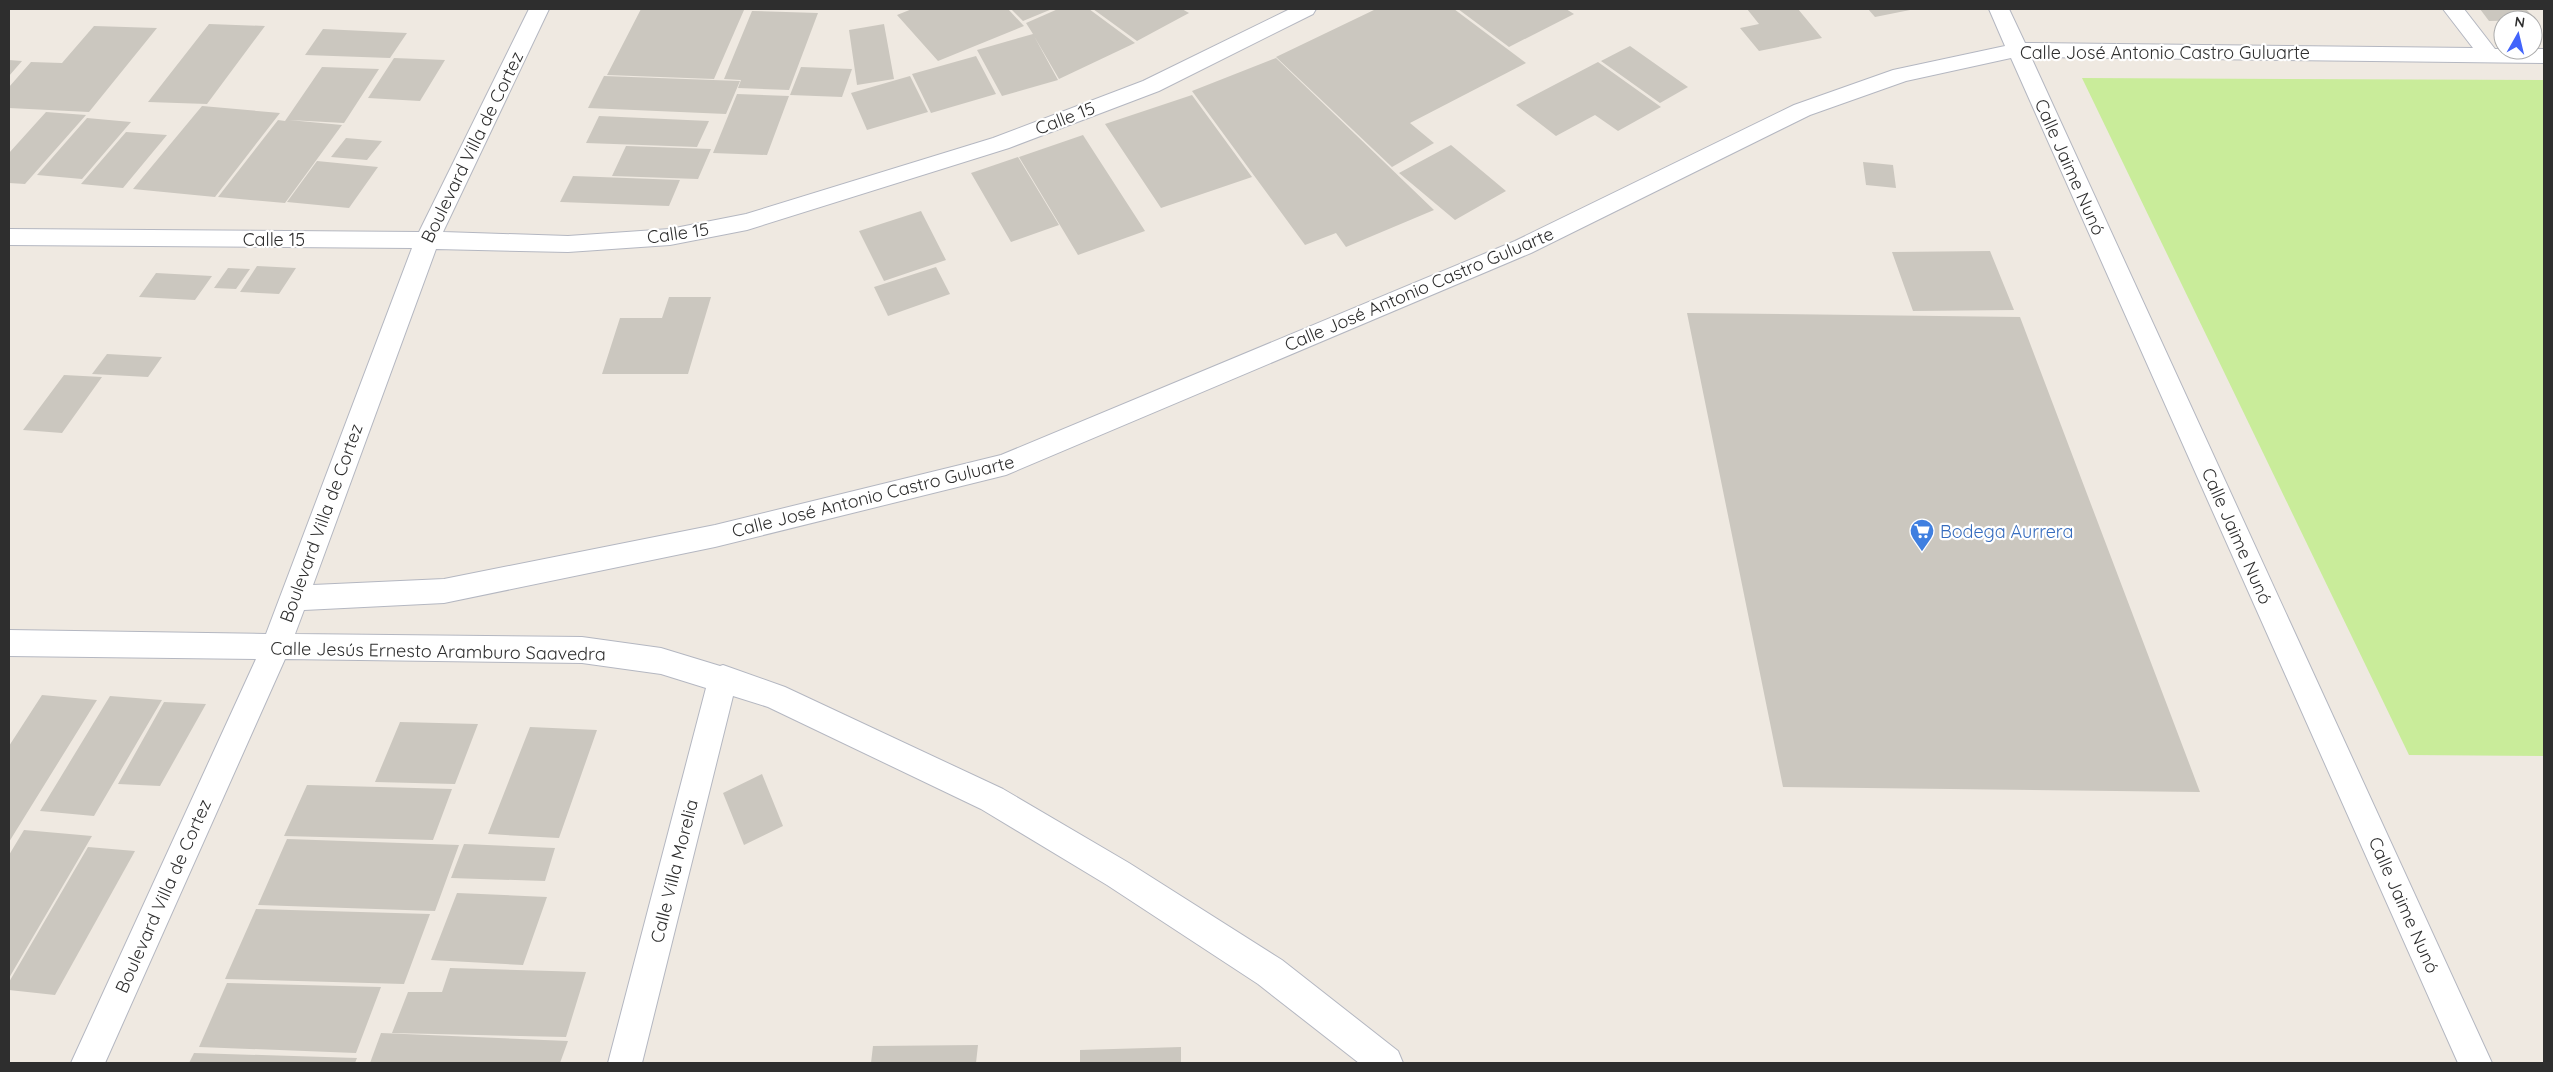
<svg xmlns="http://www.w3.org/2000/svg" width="2553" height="1072" font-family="Quicksand,sans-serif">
<rect width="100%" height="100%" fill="#efe9e1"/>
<path fill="#c9ec9a" d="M2082,78l462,2v676l-135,-1z"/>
<path fill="#cbc7bf" d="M641,9h65l38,1 -30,69 -107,-4z
M912,9h96l16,17 -86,35 -41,-46z
M1011,9h41l-29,12z
M1058,9h31l46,34 -76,36 -25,-43 24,44 -56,16 -25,-46 56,-16 -7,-11z
M1093,9h89l7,4 -52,28z
M1376,9h78l72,54 -116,60 24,20 -42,24 -116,-110z
M1458,9h108l8,5 -65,33z
M1747,9h51l24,29 -63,13 -19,-23 19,-4z
M1868,9h42v1l-35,7z
M2480,9h46l10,11 -47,1z
M752,11l66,2 -29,77 -51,-2 3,-8 -17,-1z
M209,24l56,2 -58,78 -59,-2z
M884,24l10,55 -37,6 -8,-55z
M94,26l63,2 -68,84 -80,-4v-21l22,-25 31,1z
M323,29l84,4 -17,25 -85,-3z
M1630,46l58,41 -28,16 -59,-42z
M976,56l20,38 -65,19 -19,-39z
M394,58l51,2 -25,41 -52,-3z
M1276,58l158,152 -88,37 -10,-14 -31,12 -113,-154z
M9,60l13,1 -13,15z
M1598,62l63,45 -43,24 -23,-16 -39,21 -40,-31z
M322,67l57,2 -35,54 -55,-3 53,5 -57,78 -67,-6 60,-77 7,1z
M801,67l51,2 -10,28 -52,-2z
M604,76l136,5 -14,33 -138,-6z
M910,76l18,36 -61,18 -16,-37z
M737,94l52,2 -22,59 -54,-2z
M1192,95l60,82 -91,31 -56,-84z
M202,106l78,7 -65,84 -82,-8z
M46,112l40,3 -61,69 -16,-1v-30z
M599,116l110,5 -12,26 -111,-4z
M87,118l44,4 -49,57 -45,-4z
M126,132l41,3 -44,53 -42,-4z
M1083,135l62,96 -67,24 -59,-98z
M346,138l36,3 -15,19 -36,-3z
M1451,145l55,46 -51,29 -56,-47z
M626,146l85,3 -13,30 -86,-3z
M1018,157l41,68 -48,17 -40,-69z
M317,161l61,6 -29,41 -62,-6z
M1863,162l30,3 3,23 -30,-3z
M573,176l107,4 -11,26 -109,-4z
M921,211l25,49 -62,21 -25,-50z
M1990,251l24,59 -101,1 -21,-59z
M257,266l39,2 -17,26 -39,-2z
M936,267l14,27 -62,22 -14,-29z
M228,268l22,1 -14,20 -22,-1z
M156,273l56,3 -17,24 -56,-3z
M669,297h42l-23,77h-86l18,-56h42z
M1687,313l333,4 180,475 -417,-5z
M107,354l55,3 -14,20 -56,-3z
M64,375l38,2 -40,56 -39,-3z
M42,695l55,5 -88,142v-96z
M110,696l52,4 -68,116 -54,-5z
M164,702l42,2 -46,82 -42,-2z
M400,722l78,2 -23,60 -80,-2z
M530,727l67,3 -38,108 -71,-4z
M762,774l21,52 -39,19 -21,-52z
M307,785l145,4 -19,51 -149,-4z
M24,830l68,6 -83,142v-123z
M287,839l172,6 -24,66 -177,-6z
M464,844l91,4 -10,33 -94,-3z
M88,847l47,4 -80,144 -46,-5v-8z
M457,893l90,4 -24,68 -92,-5z
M256,909l174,5 -26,70 -179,-5z
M450,968l136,4 -20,65 -174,-4 16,-41h34z
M227,983l154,4 -25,66 -157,-6z
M381,1033l187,8 -8,22h-190z
M978,1045l-2,18h-105l2,-17z
M1181,1047v16h-101v-13z
M194,1053l163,5 -2,5h-166z"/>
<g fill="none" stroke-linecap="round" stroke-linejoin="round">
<defs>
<path id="minor" d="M529,9h20l-106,223 125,4 102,-7 76,-15 247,-76 150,-57 147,-72h26l-3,5 -154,77 -150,57 -262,82 -77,15 -102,7 -132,-3 -123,336 131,-6 271,-54 286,-70 514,-214 279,-136 99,-35 112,-24 -16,-37h20l16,34 448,5 -30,-39h21l31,40h49v14l-513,-6 461,1006h-34l-447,-1005 -105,23 -96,34 -279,138 -525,222 -291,72 -271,56 -140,7 -9,24 287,3 79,11 59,18 3,-1 62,22 218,102 126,74 153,97 116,91 5,12h-44l-101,-79 -151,-99 -126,-76 -213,-102 -35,-11 -91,367h-34l98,-375 -45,-14 -79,-11 -297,-4 -180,404h-34l185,-404 -247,-3v-26l257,4 146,-386 -403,-3v-16l410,3z"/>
</defs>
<use href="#minor" stroke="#b4b7c1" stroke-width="2"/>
<use href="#minor" fill="#fff" fill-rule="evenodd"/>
</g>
<defs>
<symbol id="supermarket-pin" viewBox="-11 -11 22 30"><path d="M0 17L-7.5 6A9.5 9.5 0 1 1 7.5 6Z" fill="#3f7fe0" stroke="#fff"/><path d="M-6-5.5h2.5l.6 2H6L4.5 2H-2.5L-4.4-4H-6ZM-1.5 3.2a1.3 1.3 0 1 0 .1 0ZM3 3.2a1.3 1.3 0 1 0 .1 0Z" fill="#fff"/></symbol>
</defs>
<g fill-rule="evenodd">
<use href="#supermarket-pin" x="1908" y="517" width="28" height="38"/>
</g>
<g text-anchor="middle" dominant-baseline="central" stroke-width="4.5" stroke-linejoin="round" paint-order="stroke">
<g font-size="18" fill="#2e2e2e" stroke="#fff">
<text x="2165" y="52">Calle José Antonio Castro Guluarte</text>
<text transform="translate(1065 118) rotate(-21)">Calle 15</text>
<text transform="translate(472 147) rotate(-64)">Boulevard Villa de Cortez</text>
<text transform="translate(2070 167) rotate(66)">Calle Jaime Nunó</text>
<text transform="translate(678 233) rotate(-8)">Calle 15</text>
<text x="274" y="239">Calle 15</text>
<text transform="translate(1419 289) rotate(-23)">Calle José Antonio Castro Guluarte</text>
<text transform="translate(873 496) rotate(-14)">Calle José Antonio Castro Guluarte</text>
<text transform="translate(321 523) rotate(-70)">Boulevard Villa de Cortez</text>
<text transform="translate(2237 536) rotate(66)">Calle Jaime Nunó</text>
<text transform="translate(438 651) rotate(1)">Calle Jesús Ernesto Aramburo Saavedra</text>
<text transform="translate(674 871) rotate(-76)">Calle Villa Morelia</text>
<text transform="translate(163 896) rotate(-66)">Boulevard Villa de Cortez</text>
<text transform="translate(2404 905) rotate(66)">Calle Jaime Nunó</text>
</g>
<g font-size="18" fill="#366cbe" stroke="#fff" text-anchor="start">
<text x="1940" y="531">Bodega Aurrera</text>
</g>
</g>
<rect width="2553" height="1072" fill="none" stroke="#2e2e2e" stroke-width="20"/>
<g transform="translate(2518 35) rotate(8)"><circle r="24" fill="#ffffff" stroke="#ababab"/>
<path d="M0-4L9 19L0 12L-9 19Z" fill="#4264fb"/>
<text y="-8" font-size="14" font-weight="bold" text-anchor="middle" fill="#2e2e2e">N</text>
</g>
</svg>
